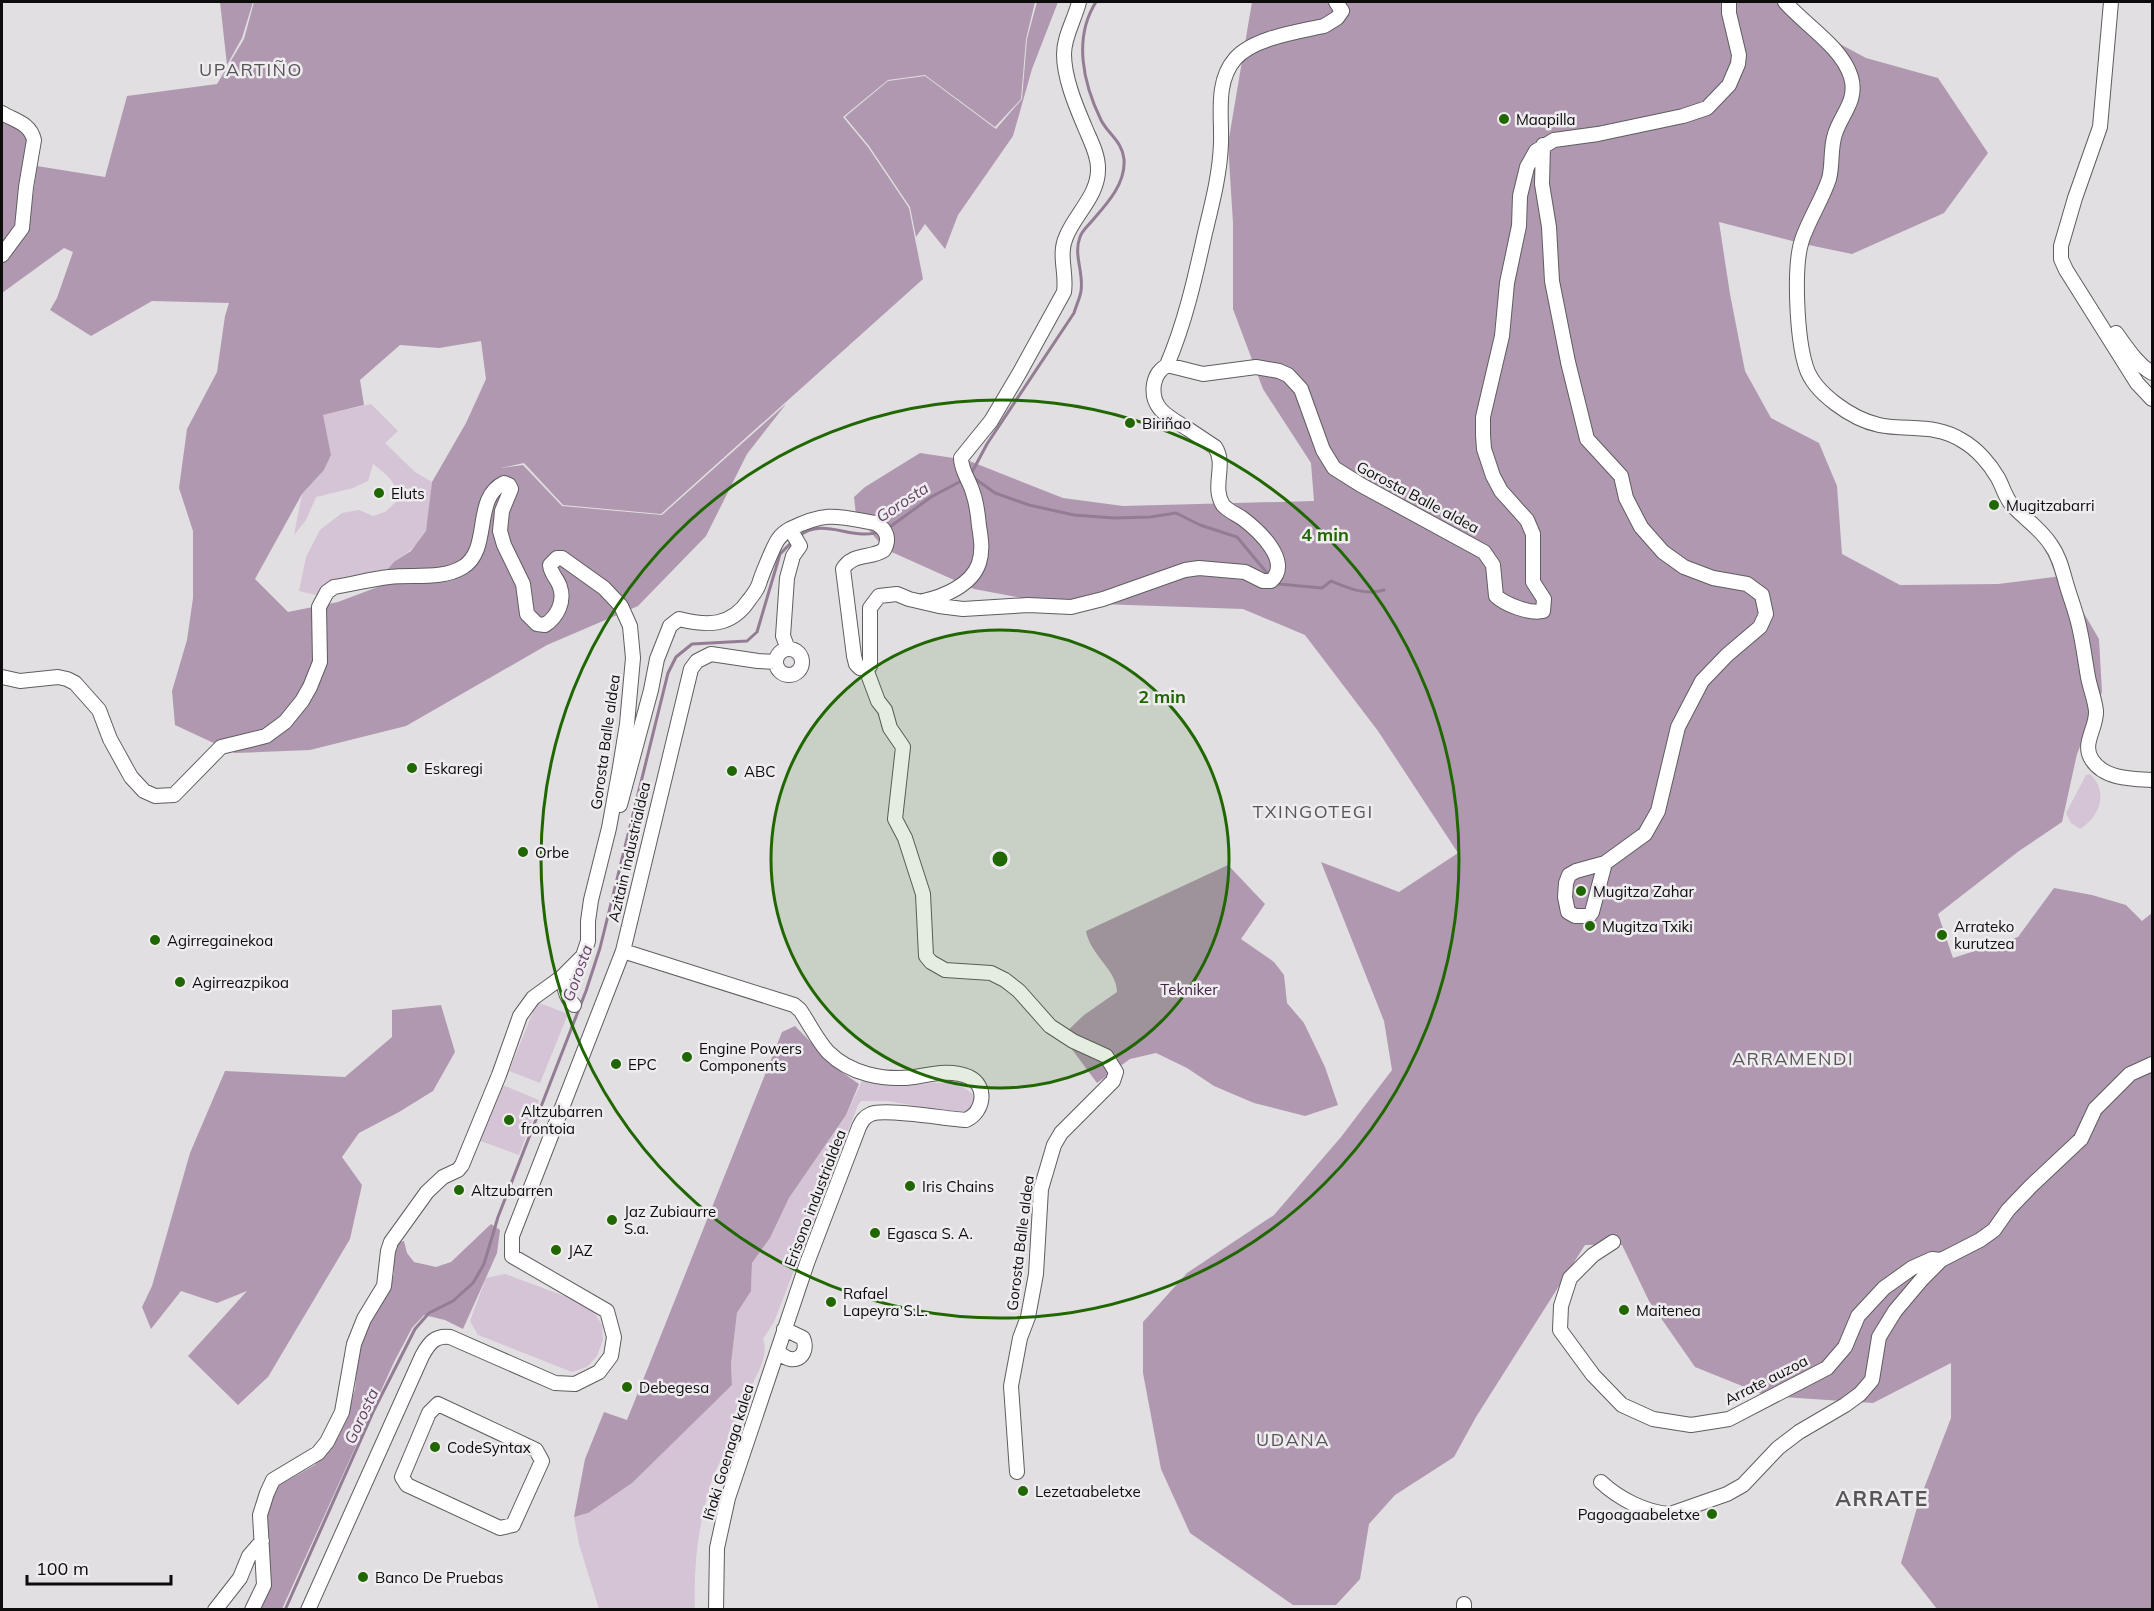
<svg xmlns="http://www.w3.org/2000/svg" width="2154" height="1611" font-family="Mulish,sans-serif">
<rect width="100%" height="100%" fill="#e1dfe1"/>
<path fill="#d5c4d5" d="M371,404l27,27 -13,12 30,29 17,10c-2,13 -2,41 -7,51 -8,13 -18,20 -30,29 -3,2 -6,7 -10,9 -18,7 -61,0 -65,25l-21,-5 7,-34 14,-27 22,-17 17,-3 14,6 12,-4 12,-11c1,-19 -10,-26 -24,-37l-5,17 -15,7 -37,9 -10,23 -12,15 8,-41 22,-24 7,-15 -9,-40z
M2090,774c19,18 10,42 -10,55l-9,-6 -5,-10 20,-38z
M537,1002l31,12 -28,69 -31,-12z
M862,1081c14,2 28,4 42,4 25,0 53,-10 71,12l-2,10 -10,7 -75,-13h-27l-3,4 -84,217 -11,17c8,20 -14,48 -22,67 -7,16 -11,32 -17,48 -3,7 -7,13 -10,20 -15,44 -21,90 -19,135h-96l-20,-65 -5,-27 14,-4 144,-128 -1,-21 6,-51 14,-22 1,-28 18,-25 19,-40 57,-83z
M500,1084l39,16 -20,55 -41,-15z
M505,1274l78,29 11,9 8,13 1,15 -6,16 -10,11 -15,5 -94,-37 -8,-14 16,-43z"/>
<path fill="#b099b0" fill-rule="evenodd" d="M220,2h33l-11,36 -15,27z
M254,2h781l-9,37 -5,60 -26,28 -70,-52 -37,5 -45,37 25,30 41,61 14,71 -262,235 -98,-9 -39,-42 -23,5 22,-3 39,41 100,9 124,-111 -39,50 -41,82 -68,70 -91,39 -141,81 -96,24 -75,3 -60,-28 -3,-34 15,-51 6,-42v-67l-14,-43 8,-59 30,-57 8,-56 4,-13 -77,-2 -61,35 -41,-26 7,-12 16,-46 -9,-4 -62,45v-29l26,-31 9,-67 68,11 22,-81 90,-12 27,-45zM481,341l5,38 -20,44 -34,59 -6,49 -15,20 -17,11 -8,9 -3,14 -45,17 -50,10 -33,-33 47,-85 22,-24 7,-15 -8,-40 41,-10 -4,-25 40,-35 39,3z
M1037,2h21l-26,67 -19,67 -55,79 -13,34 -20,-25 -9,13 -6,-30 -41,-61 -24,-29 43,-36 37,-5 71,53 26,-30 5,-60z
M1252,2h525l11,14 78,42 72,20 50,75 -44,60 -92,41 -48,-10 -85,-22 11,72 15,77 26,47 48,25 18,43 5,68 58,31 98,-1 64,-8 37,63 3,53 -25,62 -15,68 -43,29 -81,63 15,44 65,-21 36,-49 38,7 34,10 16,16 10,-8v696h-215l-36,-46 17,-59 33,-86v-55l-78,40 -106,-7 -72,-29 -46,-66 -27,-56h-37l-109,172 -22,40 -59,38 -26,29 -9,55 -24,26h-43l-103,-72 -29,-64 -18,-96v-51l44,-49 87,-58 67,-78 51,-67 -8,-49 -63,-159 78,30 59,-39 -80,-122 -73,-96 -62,-26 -200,-7 -69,-13 -89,-40 -29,-34 -2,-18 11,-10 55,-34 47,7 96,38 60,8 191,-5 -3,-38 -48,-74 -30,-80v-86l-5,-79z
M2,117l11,5 18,20 -14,88 -15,20z
M1228,865l37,39 -24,35 33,23 10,13 3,28 17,20 21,44 13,38 -33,11 -51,-13 -40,-17 -27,-18 -31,-15 -26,6 -33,24 -35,-47 22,-21 33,-23c0,-22 -27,-37 -31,-61z
M441,1005l14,47 -22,39 -34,21 -40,21 -17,24 20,28 -12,54 -82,138 -30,28 -50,-49 59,-65 -30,12 -36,-12 -30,38 -9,-22 10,-21 38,-133 35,-82 120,6 47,-40v-27z
M795,1026l41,42 23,16 -13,31 -57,83 -19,40 -18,25 -1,28 -14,22 -6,51 1,21 -100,98 -44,30 -14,4 11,-58 19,-47 23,8 155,-388z
M491,1224l9,6 -3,23 -34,76 -18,-9 -21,-5 -12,13 -18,34 -112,247 -27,1 9,-98 12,-25 39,-22 18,-25 15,-27 7,-24 5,-50 15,-29 15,-21 4,-16 -1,-22 3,-8 8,-2 3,12 7,9 22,5 15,-5z"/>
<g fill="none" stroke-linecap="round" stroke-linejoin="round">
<path stroke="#937d94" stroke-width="3" d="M971,474l16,-30 87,-131c2,-7 6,-15 7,-22 3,-19 -8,-36 -1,-54 2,-6 7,-10 11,-15 15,-17 35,-38 33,-63 -2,-18 -16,-25 -23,-39 -18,-37 -28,-82 -5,-118
M974,478l21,15 34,12 45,10 40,3 36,-1 26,-4 24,12 37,12 30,36
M887,529l44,-32 32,-17
M798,537c25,-22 56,6 83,-6
M1279,584l43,4 9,-7c17,7 35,15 53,9
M285,1610l89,-200 41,-81 14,-16 24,-12 20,-18 11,-19 14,-47 88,-226 14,-43 68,-275 8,-16 16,-13 55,-3 10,-9 23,-78 13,-13"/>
<defs>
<path id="minor" d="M1785,2c20,23 57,45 66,75 7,24 -10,37 -16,57 -5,15 -2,30 -6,45 -7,21 -20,40 -27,61 -9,27 -5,99 4,127 8,26 46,52 73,58 29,6 57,-2 84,16 14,8 27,23 35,37 5,9 7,19 14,27 13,14 29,24 39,40 8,11 11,24 15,38 4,14 10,29 13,43 4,17 6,34 9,51 2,11 7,23 8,34 1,17 -15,33 -4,49 12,19 40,19 60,20
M2111,2l-11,125 -25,71 -14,48v13l5,11 71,113 15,16
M2,113c13,8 28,10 32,27l-8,47 -4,41 -20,27
M1543,145l-1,39 7,43 3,54 16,81 19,77 34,37 5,22 15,29 22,25 21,15 29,11 34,6 15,11 4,19 -6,13 -33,28 -25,26 -24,46 -20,84 -13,23 -40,29 -29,8 -7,4 -3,8 -1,14 3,15 7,4h14l3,-4 13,-49
M2116,333c11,15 21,31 36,40
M1167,365c18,-42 28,-87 38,-132 7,-29 15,-59 16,-90 1,-27 -6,-61 14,-84 18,-21 62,-27 89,-33l13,-8 5,-7 -6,-9
M923,601c20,-4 49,-16 56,-38 4,-12 2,-25 0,-37 -1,-11 -2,-22 -6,-33 -3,-12 -12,-22 -12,-35l30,-37 29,-49 44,-80c3,-19 -6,-37 2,-55 9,-23 33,-42 32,-69 0,-15 -9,-30 -14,-43 -9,-21 -20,-48 -20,-71 0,-18 11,-35 15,-52
M776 662a13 13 0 1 1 26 0a13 13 0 1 1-26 0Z
M788,649l-5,-13 4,-58 6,-22 7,-10 -10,-17c37,-18 47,-13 85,-6 12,6 15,16 9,27 -14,9 -32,3 -41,19l11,87 2,8 4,4 6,1 4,-3v-58l9,-12 18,-2 12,5 30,7 24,3 65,-4 43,2 32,-8 82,-29 14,-2 46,4 18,9h8c22,-19 -13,-51 -29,-63 -6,-4 -14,-7 -19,-13 -12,-19 4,-40 -8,-58 -9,-6 -18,-12 -27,-18 -19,-12 -38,-20 -34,-45 2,-10 6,-14 13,-19l36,9 53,-7 23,4 9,4 13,14 22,61 11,18 27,17 123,67 9,13 3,31c10,9 34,18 47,15l1,-12 -11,-17v-48l-6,-14 -26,-29 -8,-15 -9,-27 -1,-14v-18l19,-81 5,-53 12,-57 1,-30 7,-29 9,-16 18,-11 44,-6 85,-18 24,-8 22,-23 9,-21 1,-9 -10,-42v-11
M866,669l12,32 7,9 5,18 13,19 -8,72 10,19 18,56 3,62 5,6 14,8 46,3 14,7 14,11 31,35 23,15 33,15 10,16 -3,9 -52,52 -7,12 -13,44 -5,85 -8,43 -8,21 -9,48 6,86
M2,677l18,4 38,-4 9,2 8,4 24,27 11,29 21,38 13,14 11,5 19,-1 47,-48 45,-11 19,-14 17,-21 8,-14 10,-25 -1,-55 8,-15 7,-5c19,-3 37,-8 55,-10 23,-3 53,3 74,-10 29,-18 9,-69 41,-84l5,2 2,4 -9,22 -2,20 4,14 19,39 4,30 10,10 8,1c12,-8 20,-23 15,-38 -2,-8 -9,-12 -10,-22l7,-7h5l42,30 17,18 9,20 3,32 -6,66 -8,49 -10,55 -18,72 -3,21v20l-5,15 -21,21c3,11 3,20 12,28
M620,805l31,-115 6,-31 13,-33 9,-7c28,7 52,8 70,-19 4,-5 8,-10 10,-16 3,-10 6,-16 10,-26 6,-13 8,-22 21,-29
M623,951l171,54 6,5c9,13 17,30 28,42 22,22 56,29 86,25 18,-3 37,-8 55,0 19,9 15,35 -3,43 -20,-1 -80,-12 -95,-6 -7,3 -9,7 -12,13l-52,136 -79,235 -11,50 -1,62
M1613,1242l-20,13 -23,23 -9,28 -1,24 33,45 29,30 31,14 38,6 38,-6 98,-51 18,-21 13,-31 26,-28 28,-20 20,-9 9,1
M777,1352c4,2 8,6 13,7 14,2 17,-12 13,-21l-19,-9
M438,1404l98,46 6,11 -29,64 -13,3 -93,-43 -5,-8 27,-64z
M1601,1482c17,16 45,31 69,32l57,-20 16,-9 35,-37 21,-16 46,-27 15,-11 12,-14 7,-43 16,-26 27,-32 19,-19 39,-20 14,-10 14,-20 22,-23 51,-48 14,-30 35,-35 22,-10
M1464,1604v6
M215,1610l25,-32 9,-22 13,-15
M252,1610l12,-25 -4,-70 7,-22 6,-13 45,-27 9,-11 15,-30 12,-68 10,-25 20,-33 4,-35 3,-9 36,-50 16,-15 15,-7 4,-5 37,-90 21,-59 13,-18 29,-21
M308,1610l114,-254c7,-13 13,-21 28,-19l105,46 20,1 24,-12 12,-16 3,-19 -7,-26 -95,-55v-20l111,-285 68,-282 6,-8 14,-7 47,7 18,1"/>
</defs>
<use href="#minor" stroke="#5f5d5f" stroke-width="16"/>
<use href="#minor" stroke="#fff" stroke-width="14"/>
</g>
<circle cx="1000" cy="859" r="229" fill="#206700" fill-opacity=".12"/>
<g fill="none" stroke="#206700" stroke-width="3">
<circle cx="1000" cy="859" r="229"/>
<circle cx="1000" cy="859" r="459"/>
</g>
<g fill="#206700" stroke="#efecef" stroke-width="2">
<circle cx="1504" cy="119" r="6"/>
<circle cx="1130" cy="423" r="6"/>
<circle cx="379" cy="493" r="6"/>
<circle cx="1994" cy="505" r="6"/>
<circle cx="412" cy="768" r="6"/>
<circle cx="732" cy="771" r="6"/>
<circle cx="523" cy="852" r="6"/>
<circle cx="1581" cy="891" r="6"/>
<circle cx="1590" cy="926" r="6"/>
<circle cx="1942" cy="935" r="6"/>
<circle cx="155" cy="940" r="6"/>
<circle cx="180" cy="982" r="6"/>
<circle cx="687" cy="1057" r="6"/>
<circle cx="616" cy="1064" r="6"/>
<circle cx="509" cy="1120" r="6"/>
<circle cx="910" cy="1186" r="6"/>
<circle cx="459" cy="1190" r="6"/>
<circle cx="612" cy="1220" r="6"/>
<circle cx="875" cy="1233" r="6"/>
<circle cx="556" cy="1250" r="6"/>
<circle cx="831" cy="1302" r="6"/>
<circle cx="1624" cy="1310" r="6"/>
<circle cx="627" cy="1387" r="6"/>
<circle cx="435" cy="1447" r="6"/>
<circle cx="1023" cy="1491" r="6"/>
<circle cx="1712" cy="1514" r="6"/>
<circle cx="363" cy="1577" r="6"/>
</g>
<g text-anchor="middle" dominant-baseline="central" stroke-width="5" stroke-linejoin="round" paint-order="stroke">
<g font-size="15" fill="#0c0c0c" stroke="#efecef" text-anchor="start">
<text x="1516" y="119">Maapilla</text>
<text x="1142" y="423">Biriñao</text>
<text x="391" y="493">Eluts</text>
<text x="2006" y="505">Mugitzabarri</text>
<text x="424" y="768">Eskaregi</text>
<text x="744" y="771">ABC</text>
<text x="535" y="852">Orbe</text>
<text x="1593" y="891">Mugitza Zahar</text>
<text x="1602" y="926">Mugitza Txiki</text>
<text x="1954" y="926">Arrateko<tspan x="1954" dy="17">kurutzea</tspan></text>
<text x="167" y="940">Agirregainekoa</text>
<text x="192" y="982">Agirreazpikoa</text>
<text x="699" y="1048">Engine Powers<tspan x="699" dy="17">Components</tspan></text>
<text x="628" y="1064">EPC</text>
<text x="521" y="1111">Altzubarren<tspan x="521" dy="17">frontoia</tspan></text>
<text x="922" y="1186">Iris Chains</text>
<text x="471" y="1190">Altzubarren</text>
<text x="624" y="1211">Jaz Zubiaurre<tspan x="624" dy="17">S.a.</tspan></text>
<text x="887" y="1233">Egasca S. A.</text>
<text x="568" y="1250">JAZ</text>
<text x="843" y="1293">Rafael<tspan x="843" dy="17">Lapeyra S.L.</tspan></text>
<text x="1636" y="1310">Maitenea</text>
<text x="639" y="1387">Debegesa</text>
<text x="447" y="1447">CodeSyntax</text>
<text x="1035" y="1491">Lezetaabeletxe</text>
<text x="1700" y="1514" text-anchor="end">Pagoagaabeletxe</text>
<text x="375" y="1577">Banco De Pruebas</text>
</g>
<g font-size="15" fill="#0c0c0c" stroke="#efecef">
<text transform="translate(1418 497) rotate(28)">Gorosta Balle aldea</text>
<text transform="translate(605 742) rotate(-82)">Gorosta Balle aldea</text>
<text transform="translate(629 852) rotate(-77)">Azitain industrialdea</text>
<text transform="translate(815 1198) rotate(-69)">Erisono industrialdea</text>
<text transform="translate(1020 1243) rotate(-83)">Gorosta Balle aldea</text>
<text transform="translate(1766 1380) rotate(-27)">Arrate auzoa</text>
<text transform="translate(728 1452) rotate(-73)">Iñaki Goenaga kalea</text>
</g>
<g font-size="15" fill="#442345" stroke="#efecef">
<text x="1189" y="989">Tekniker</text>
</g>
<g font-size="16" font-style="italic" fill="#644165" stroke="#efecef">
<text transform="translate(902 502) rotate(-33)">Gorosta</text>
<text transform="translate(577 973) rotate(-70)">Gorosta</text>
<text transform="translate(361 1416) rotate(-65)">Gorosta</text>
</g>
<g font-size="18" letter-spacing="1.5" fill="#575557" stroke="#efecef">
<text x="251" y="69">UPARTIÑO</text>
<text x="1313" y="811">TXINGOTEGI</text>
<text x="1793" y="1058">ARRAMENDI</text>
<text x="1293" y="1439">UDANA</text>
</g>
<g font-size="21" font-weight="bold" letter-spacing="1.5" fill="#575557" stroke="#efecef">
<text x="1882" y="1498">ARRATE</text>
</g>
</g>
<circle cx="1000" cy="859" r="9" fill="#206700" stroke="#efecef" stroke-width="3"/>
<g font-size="18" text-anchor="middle" font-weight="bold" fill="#206700" stroke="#efecef" stroke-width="5" stroke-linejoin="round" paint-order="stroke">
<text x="1325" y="541">4 min</text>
<text x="1162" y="703">2 min</text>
</g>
<rect width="2154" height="1611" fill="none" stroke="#0c0c0c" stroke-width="6"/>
<path d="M27 1575v9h144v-9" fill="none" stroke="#0c0c0c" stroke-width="3"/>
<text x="36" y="1575" font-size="18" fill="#0c0c0c" stroke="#efecef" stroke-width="4.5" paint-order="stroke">100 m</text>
</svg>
